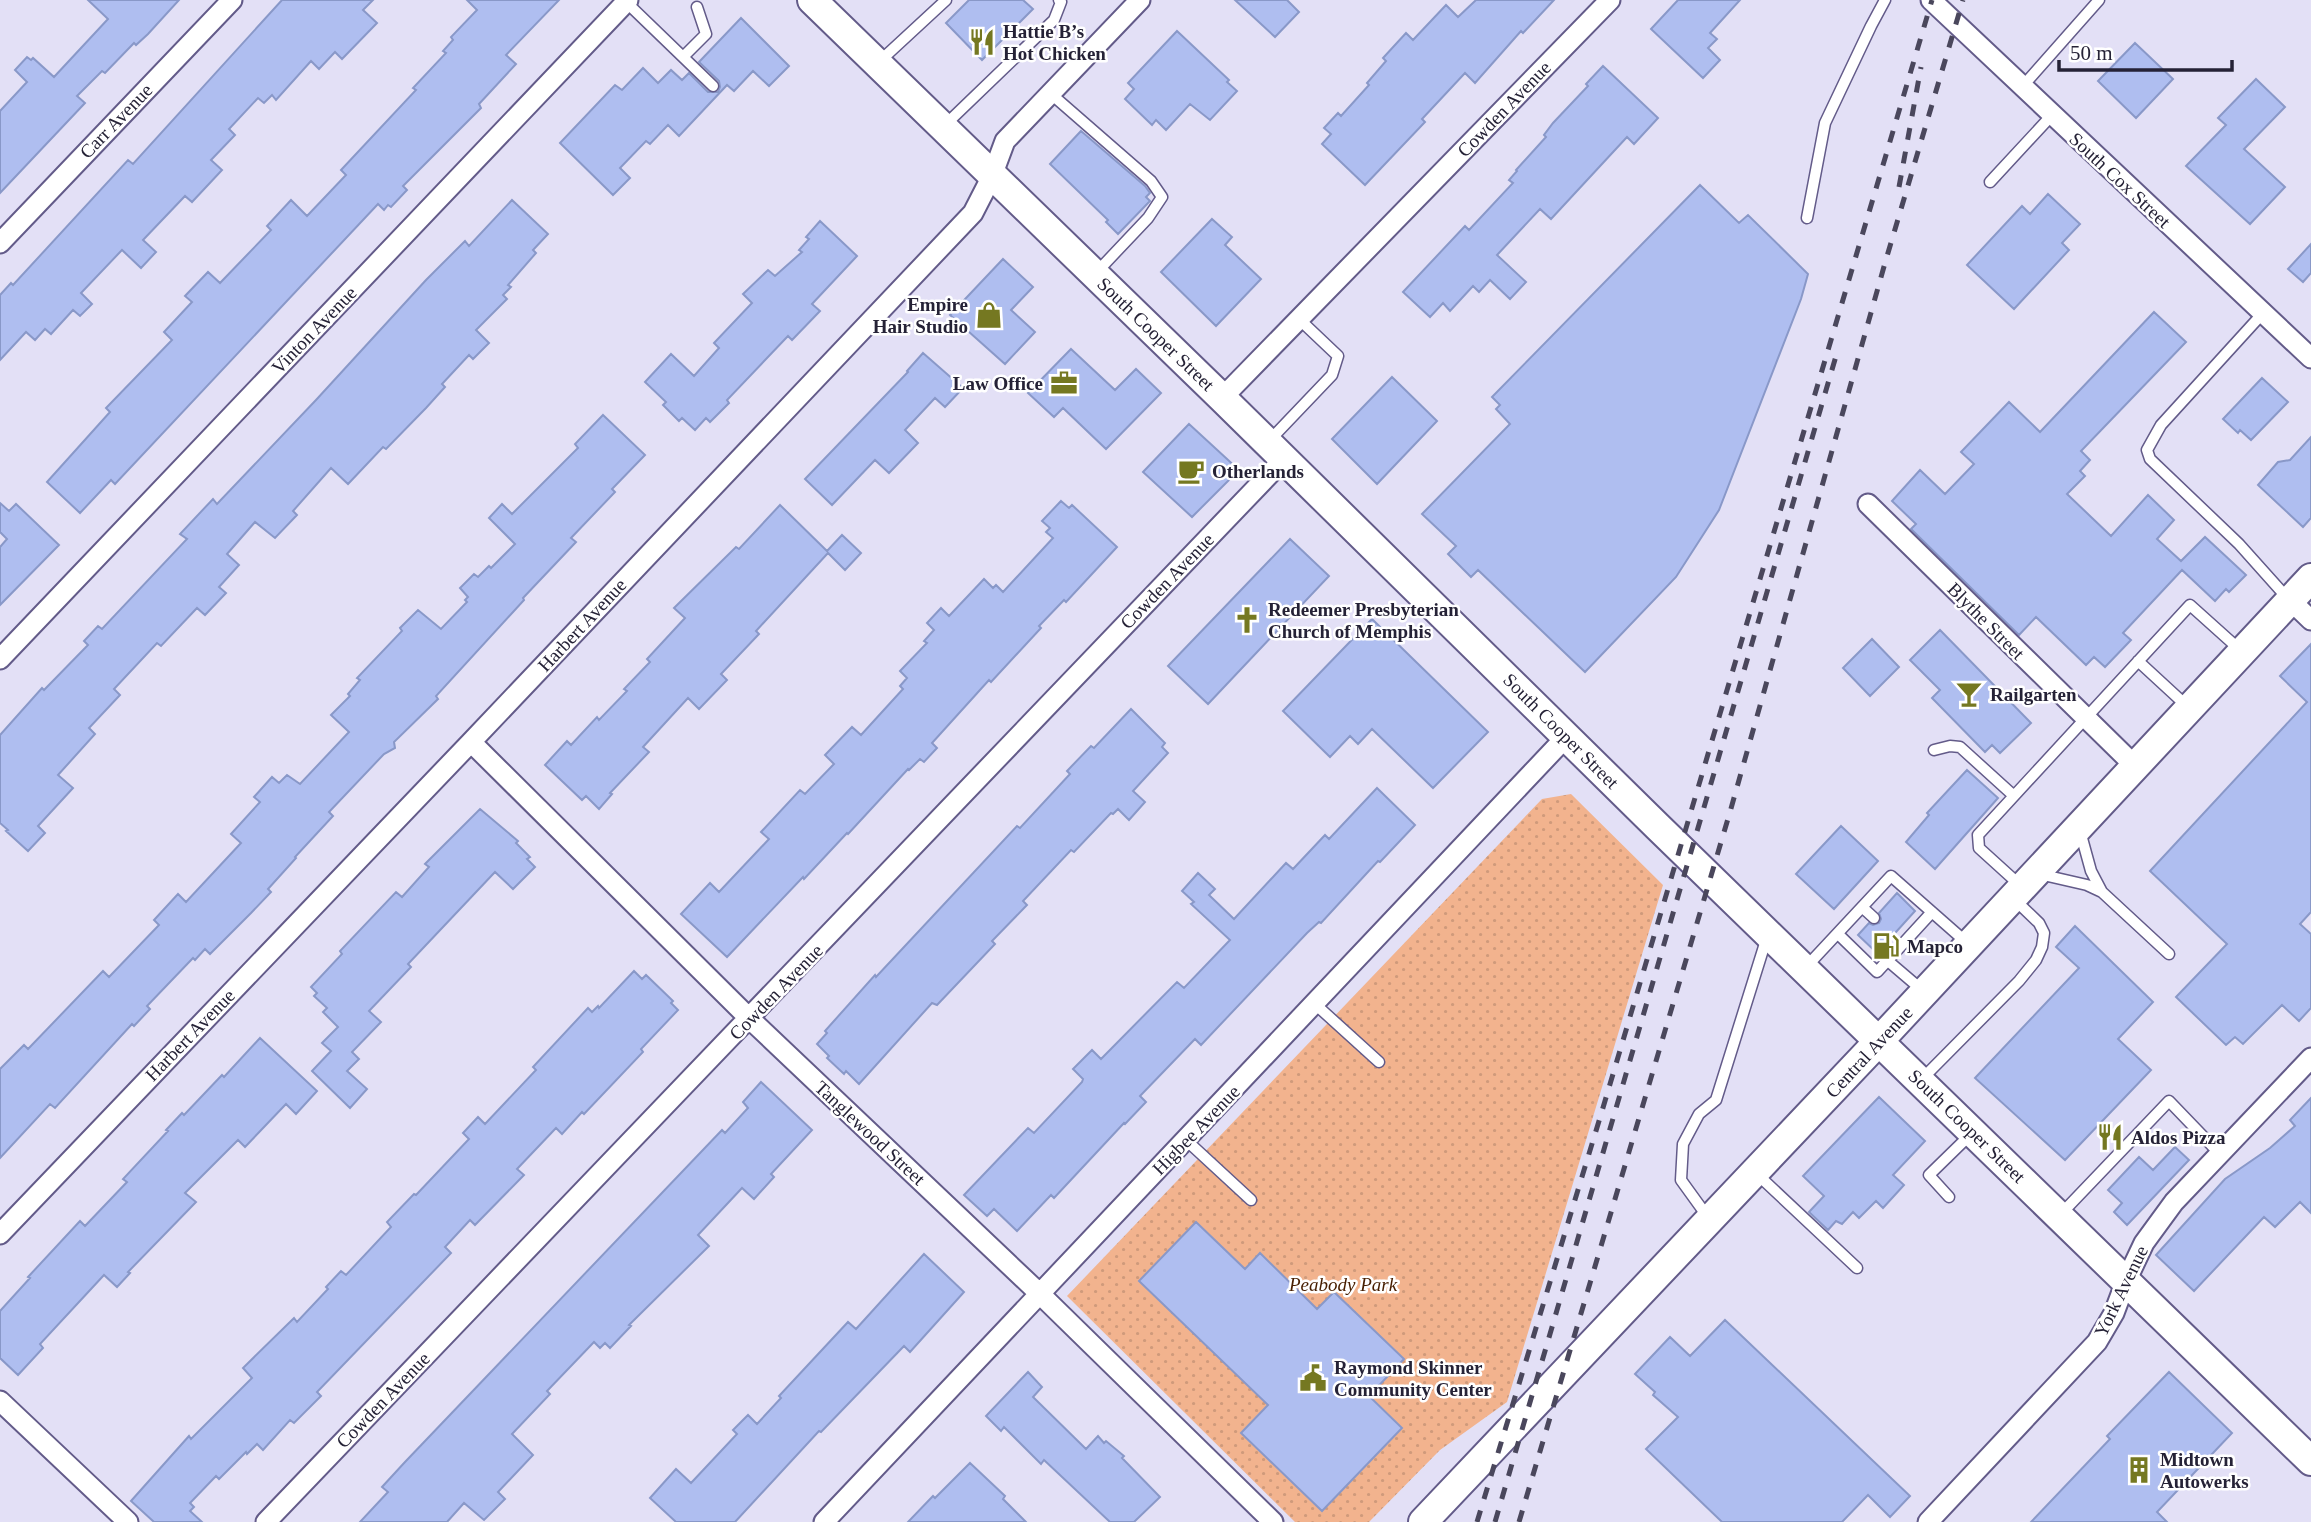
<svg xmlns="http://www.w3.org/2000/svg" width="2311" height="1522" font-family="'Times New Roman',serif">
<defs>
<pattern id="grass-dots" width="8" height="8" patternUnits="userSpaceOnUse" patternTransform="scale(1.75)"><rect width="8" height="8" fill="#f2b38e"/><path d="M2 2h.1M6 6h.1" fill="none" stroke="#cf9a7b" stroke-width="1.8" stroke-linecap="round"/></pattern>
</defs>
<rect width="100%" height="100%" fill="#e3e0f6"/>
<path fill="url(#grass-dots)" d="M1571,794l92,91 -156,517 -67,48 -71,72h-74l-228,-226 475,-497z"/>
<path fill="#afbef0" stroke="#8998c8" stroke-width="2" d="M88,0h91l-31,34 -12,11 -2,-2 -29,30 -3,-2 -25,25 8,7 -85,90v-82l27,-29 -12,-12 12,-13 4,3 2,-2 21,19 54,-58z
M282,0h91l-10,10 14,13 -35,36 -7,-7 -16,17 -8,-8 -35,39 -4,-5 -8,8 -6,-5 -29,31 6,6 -24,25 11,10 -30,32 -7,-6 -42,44 13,12 -15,16 -19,-18 -41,43 11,11 -12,12 -7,-6 -22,24 -6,-5 -10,11 -9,-8 -26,28v-65l11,-12 2,2 115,-125 5,4z
M467,0h92l-53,55 10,9 -37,40 2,4 -78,78 4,4 -16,17 -3,-2 -4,5 -6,-6 -263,280 -4,-4 -31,33 -33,-31 63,-70 -4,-4 66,-68 -8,-8 28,-30 -7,-6 23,-24 12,11 51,-53 -4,-4 24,-26 16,16 39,-41 -5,-5 75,-80 -3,-2 33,-35 -3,-2 10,-11 -2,-3 26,-27z
M969,0h54l10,9 -51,51 -36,-37z
M1235,0h52l12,12 -24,25z
M1476,0h78l-31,33 -2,-2 -46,52 -10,-10 -43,46 3,3 -60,63 -43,-41 9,-10 -7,-6 14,-15 3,3 28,-31 -2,-2 19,-22 -3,-3 23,-25 7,7 33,-35 12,12z
M1678,0h62l-30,33 7,6 -9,9 12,12 -17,18 -52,-49z
M741,18l48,48 -20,20 -16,-15 -19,20 -7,-6 -48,51 -11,-11 -18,19 -4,-3 -26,27 10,10 -17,17 -53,-52 55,-58 7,5 21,-22 15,15 13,-13 11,10 7,-7 19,19h10l2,-5 -1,-6 -20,-19z
M1177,31l52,49 -2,2 10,9 -27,29 -20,-16 -24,26 -10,-10 -4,5 -27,-26 9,-10 -6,-6z
M2135,43l38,36 -37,39 -38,-37z
M1603,66l55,52 -24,26 -7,-7 -76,82 -11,-10 -43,46 29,27 -16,17 -20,-19 -11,12 -6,-6 -23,25 -7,-8 -13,14 -27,-25 62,-66 4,4 44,-47 -4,-3 8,-9 -1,-1 30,-33 -2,-2 9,-12 35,-37 -2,-2z
M2256,79l29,28 -41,42 41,38 -35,37 -64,-58 40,-41 -8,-7z
M1081,131l64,55 5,7 -4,4 4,4 -32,33 -12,-12 2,-2 -58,-56z
M1700,185l39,38 9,-8 60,59 -7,25 -82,211 -43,67 -91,95 -107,-102 -7,7 -23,-23 8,-8 -34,-32 88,-90 -14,-15 4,-4 -8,-8z
M2048,194l32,30 -18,19 7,7 -55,59 -47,-44 55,-59 8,8z
M512,200l36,34 -15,16 3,3 -28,32 3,2 -8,8 4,4 -31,31 13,13 -16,16 -4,-4 -27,29 3,3 -19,21 -40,41 -3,-2 -35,37 -17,-16 -38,43 4,4 -22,23 -20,-16 -28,32 12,11 -20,22 7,6 -21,22 -8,-7 -36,38 -4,-3 -43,46 6,6 -31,33 6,6 -37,41 15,13 -35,38 7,7 -17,18 -22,-20 2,-1 -8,-7v-88l42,-47 2,2 44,-45 -4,-4 14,-15 4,3 85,-90 -7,-5 33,-35 4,5 99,-104 110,-120 39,-39 4,5z
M1212,219l20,18 -7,8 36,34 -45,47 -55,-54z
M820,221l37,35 -45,48 8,7 -28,29 -4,-4 -61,64 2,3 -19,19 -4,-4 -11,12 -13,-12 -3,3 -16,-16 3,-3 -21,-20 26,-28 23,22 25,-28 -5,-5 38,-40 -9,-9 25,-24 7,6 27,-24 -3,-2 10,-11 -3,-2z
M2311,244v29l-8,9 -15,-13z
M1003,259l30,28 -22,23 24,22 -30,32 -55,-49z
M2154,312l32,30 -105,109 9,9 -10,11 5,5 -18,18 44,42 37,-41 26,25 -17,19 24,22 24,-24 41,38 -17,17 -3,-3 -11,12 -33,-31 -59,63 8,7 -26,27 -11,-10 -8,8 -50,-48 -17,18 -108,-106 5,-5 -24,-23 28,-31 25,24 29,-30 -13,-12 48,-50 31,30z
M1071,349l44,41 21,-21 25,24 -55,56 -43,-41 -9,9 -26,-24z
M923,353l40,35 -18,19 -10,-9 -30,32 13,13 -29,30 -14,-13 -43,45 -27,-26 103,-107 -1,-1z
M1392,377l45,44 -60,63 -45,-45z
M2262,378l26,24 -37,38 -11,-10 -2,3 -15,-14z
M603,415l42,40 -33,34 3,3 -44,46 5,4 -53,56 1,2 -88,96 2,3 -44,43 1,6 -11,6 -55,58 4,4 -38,41 1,1 -28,31 3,3 -20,21 -41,41 -5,-5 -10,11 -2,-2 -46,48 3,3 -16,17 -2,-2 -77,84 -5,-4 -50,54v-89l24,-24 4,4 75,-78 6,6 50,-52 -5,-5 24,-26 8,8 55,-59 -10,-9 29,-32 -6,-5 18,-20 7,6 8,-8 13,9 49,-52 -18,-17 19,-19 -2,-2 12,-14 -3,-2 45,-47 -2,-3 18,-18 23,19 26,-27 -2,-2 3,-3 -8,-9 14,-14 4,3 11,-11 2,2 24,-24 -26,-26 13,-14 10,10 66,-66 -3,-4z
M1189,424l50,46 -47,47 -49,-45z
M2311,437v81l-8,9 -45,-42 20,-23 12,-2z
M1061,501l8,7 3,-3 45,42 -51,55 -2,-2 -25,26 2,2 -50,54 -2,-2 -57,63 5,5 -13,14 -4,-3 -11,11 -1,-1 -60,65 -1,-1 -43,46 -1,-2 -76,80 -46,-43 29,-31 9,9 50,-53 -8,-7 39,-42 5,4 29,-30 -9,-9 27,-28 9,8 42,-46 -3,-3 7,-8 -7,-7 27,-28 -3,-2 10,-11 -7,-7 14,-15 8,8 35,-37 9,9 3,-3 7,7 50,-54 -7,-6 4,-4 -8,-7z
M0,503l9,8 7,-7 43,41 -59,60v-58l7,-8 -7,-7z
M780,505l47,46 15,-16 19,18 -16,17 -17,-17 -72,78 3,3 -38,40 6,6 -28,29 -11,-11 -45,49 6,5 -39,41 2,1 -13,15 -13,-13 -4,4 -37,-35 22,-24 4,4 26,-28 2,3 28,-29 -3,-2 26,-27 -3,-3 38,-41 -11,-10 62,-61 3,2z
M1290,539l39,37 -121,128 -40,-38z
M1372,619l116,113 -55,56 -61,-59 -14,15 -8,-8 -20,21 -47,-46z
M1940,630l91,93 -31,30 -8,-8 -7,7 -53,-54 8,-8 -30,-30z
M1872,639l27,28 -29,29 -27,-28z
M2311,644v268l-11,12 11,10v74l-12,13 -17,-16 -39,39 -8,-7 -9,8 -50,-48 51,-53 -77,-73 157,-169 -27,-26z
M1131,709l34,34 -3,4 6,6 -35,38 12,11 -16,18 -11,-11 -5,5 -2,-1 -37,39 -3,-2 -48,51 4,4 -35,36 3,3 -58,61 -5,-2 -73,81 -13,-13 -2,3 -17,-16 2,-2 -12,-12 10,-11 -2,-2 50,-56 1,2 141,-151 3,2 50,-54 -3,-3 24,-25 3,2z
M1967,770l31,28 -63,71 -29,-27 23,-27 -2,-2z
M1377,788l38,37 -35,37 -2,-1 -57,62 -2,-1 -12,11 -106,112 -6,-6 -55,57 6,6 -21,22 -1,-1 -70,75 -3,-3 -34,36 -23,-22 -7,7 -23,-21 64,-67 6,5 48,-51 1,-3 -10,-10 19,-19 9,9 76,-77 7,6 46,-48 -39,-36 3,-2 -12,-11 16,-18 17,16 -6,6 25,24 52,-56 7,6 32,-34 4,4z
M480,809l38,32 -2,2 14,14 -3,2 8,8 -22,22 -18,-17 -87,92 3,3 -42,44 12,11 -29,30 7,7 -12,12 20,18 -17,19 -38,-37 19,-20 -9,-8 16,-16 -15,-15 4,-4 -13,-12 3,-3 -6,-6 31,-33 -2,-3 56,-59 6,5 27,-30 -4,-3z
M1841,826l37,35 -44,48 -38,-35z
M1897,893l18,18 -38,42 -19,-18 11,-12 4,2 6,-2 2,-4 -2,-6z
M2075,926l78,76 -35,37 33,31 -86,90 -90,-82 104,-110 -23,-21z
M634,971l8,8 4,-4 27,26 -2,2 7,7 -37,39 2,3 -59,62 -2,-2 -20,22 -6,-6 -39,41 7,6 -49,50 -5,-5 -25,27 6,6 -134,139 4,4 -27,27 -4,-3 -27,30 -6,-6 -10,10 -1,-2 -27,27 -3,-3 -26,27 4,4 -4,4 12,11h-48l-23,-21 58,-65 2,3 61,-61 -9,-10 51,-50 3,4 31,-33 -2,-2 15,-16 5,4 45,-48 -4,-5 27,-28 2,1 53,-56 -6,-6 15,-16 7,7 51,-54 -3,-3 55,-59 4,4 6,-6 1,2z
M260,1038l57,53 -21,23 -10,-10 -41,43 -7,-7 -53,53 11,9 -68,70 2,1 -13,14 -13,-12 -64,69 3,4 -25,27 -18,-17v-47l30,-33 -2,-1 52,-56 5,5 42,-44 -4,-3 45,-48 -2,-1 16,-17 2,2 38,-40 2,2z
M761,1082l51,48 -41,44 3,3 -20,22 -12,-11 -44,47 11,11 -80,79 2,1 -21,22 -5,-5 -5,5 -6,-6 -47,49 3,3 -38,40 21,21 -35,37 7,7 -21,21 -20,-17 -17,19h-87l28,-30 -6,-5 23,-25 317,-332 3,3 23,-25 -5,-6z
M1879,1097l46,44 -32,34 11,10 -21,23 -7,-7 -17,17 -6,-6 -11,12 -6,-3 -8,9 -19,-18 15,-16 -21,-20z
M2311,1098v115l-11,-11 -25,25 -11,-10 -70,74 -38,-36 69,-76 45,-31 25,-22 -5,-6z
M2175,1147l14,13 -62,65 -13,-13 8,-9 -14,-13 31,-33 14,13z
M1196,1222l49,47 15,-16 57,56 17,-17 70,67 -35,37 33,32 -80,83 -81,-78 27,-28 -129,-124z
M924,1254l40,38 -54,60 -6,-6 -83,86 -2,-1 -84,91h-59l-26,-24 26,-29 15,14 46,-49 -4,-4 15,-15 9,9 24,-26 -2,-2 69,-74 8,7z
M1725,1320l185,176 -20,21 -22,-22 -26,27h-120l-76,-73 32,-32 -25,-22 2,-3 -20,-18 35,-37 20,19z
M1028,1372l14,15 -9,10 53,52 12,-13 6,7 2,-2 18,15 -2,2 38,39 -26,25h-24l-66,-62 -3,4 -37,-37 -3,4 -15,-15z
M2169,1372l63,61 -75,79 10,10h-136l79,-83 -3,-3z
M970,1463l35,33 -2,3 23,23h-118l25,-26 2,2z"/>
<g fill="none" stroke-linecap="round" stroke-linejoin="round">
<defs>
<path id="lane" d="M626,2l87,84
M683,57l23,-23 -9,-27
M880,61l66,-61
M2022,87l77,-87
M1050,93l101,88 11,16 -14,21 -53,56
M944,126l110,-106 7,-18 -2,-2
M1990,182l62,-67
M1807,218l18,-95 46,-97 14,-26
M2263,313l-102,112 -14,25 3,9 89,85 50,56
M1270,440l62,-65 6,-19 -39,-37
M2138,661l51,47
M1934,750l16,-4 10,1 54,49
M2080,831l11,40 11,21
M2039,874l48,11 15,7 67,62
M2022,887l-43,-39 -1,-13 212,-230 49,44
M1862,907l12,11
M1838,934l39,38 55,-60
M1888,961l34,29
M1807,966l84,-90 75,66
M1315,1004l64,58
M1922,1079l97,-98 17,-21 6,-13 2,-14 -5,-10 -24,-23
M1186,1140l65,60
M1758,1175l99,93
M1949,1197l-20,-22 42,-41
M2060,1215l109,-114 51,53
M1707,1216l-26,-36 2,-36 16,-30 17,-14 51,-163"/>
<path id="street" d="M1931,0l380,358
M0,243l232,-243
M1222,398l388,-398
M1868,504l267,262
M2290,600l21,20
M0,659l628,-659
M471,742l279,277 290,275 233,228
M0,1234l471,-492 502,-529 19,-37 13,-35 135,-141
M0,1401l128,121
M266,1522l1018,-1063
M824,1522l742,-785
M1928,1522l169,-180 17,-29 12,-32 18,-38 30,-41 137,-144"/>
<path id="secondary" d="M812,0l410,398 435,428 654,635
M1423,1522l455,-480 433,-464"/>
</defs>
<use href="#lane" stroke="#635b89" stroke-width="13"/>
<use href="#street" stroke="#635b89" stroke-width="23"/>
<use href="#secondary" stroke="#635b89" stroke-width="32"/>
<use href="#lane" stroke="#fff" stroke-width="10"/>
<use href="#street" stroke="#fff" stroke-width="19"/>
<use href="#secondary" stroke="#fff" stroke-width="28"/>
<path stroke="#4a475c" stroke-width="5" stroke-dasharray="12 12" stroke-linecap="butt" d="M1899,187l22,-120
M1477,1522l125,-411 330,-1111
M1495,1522l341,-1166
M1519,1522l211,-710 155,-549 78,-263"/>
</g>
<defs>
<symbol id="restaurant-bare" viewBox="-9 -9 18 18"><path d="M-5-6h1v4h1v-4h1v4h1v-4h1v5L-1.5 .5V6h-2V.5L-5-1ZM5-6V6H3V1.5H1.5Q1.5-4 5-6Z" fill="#757821" stroke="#fff" stroke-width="2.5" paint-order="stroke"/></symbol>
<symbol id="shop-bare" viewBox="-9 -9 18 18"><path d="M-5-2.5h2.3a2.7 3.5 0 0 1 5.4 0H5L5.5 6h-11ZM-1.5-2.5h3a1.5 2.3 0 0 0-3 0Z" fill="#757821" stroke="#fff" stroke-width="2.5" paint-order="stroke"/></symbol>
<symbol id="office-bare" viewBox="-9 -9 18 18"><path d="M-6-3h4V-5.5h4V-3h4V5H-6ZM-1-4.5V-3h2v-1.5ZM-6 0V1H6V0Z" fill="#757821" stroke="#fff" stroke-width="2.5" paint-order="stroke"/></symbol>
<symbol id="cafe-bare" viewBox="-9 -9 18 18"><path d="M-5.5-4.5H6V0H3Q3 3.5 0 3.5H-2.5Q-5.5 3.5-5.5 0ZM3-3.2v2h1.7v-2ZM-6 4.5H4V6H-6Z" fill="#757821" stroke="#fff" stroke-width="2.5" paint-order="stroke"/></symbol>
<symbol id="church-bare" viewBox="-9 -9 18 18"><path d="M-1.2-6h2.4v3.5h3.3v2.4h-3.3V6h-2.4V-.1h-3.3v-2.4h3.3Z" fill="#757821" stroke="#fff" stroke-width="2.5" paint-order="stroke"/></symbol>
<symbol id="bar-bare" viewBox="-9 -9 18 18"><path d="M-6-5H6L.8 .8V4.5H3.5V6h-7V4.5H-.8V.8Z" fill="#757821" stroke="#fff" stroke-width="2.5" paint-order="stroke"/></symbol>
<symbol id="fuel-bare" viewBox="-9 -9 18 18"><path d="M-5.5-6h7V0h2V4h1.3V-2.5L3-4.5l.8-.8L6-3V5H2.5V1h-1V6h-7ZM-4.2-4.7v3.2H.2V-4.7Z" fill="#757821" stroke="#fff" stroke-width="2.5" paint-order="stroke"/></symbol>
<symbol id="civic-bare" viewBox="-9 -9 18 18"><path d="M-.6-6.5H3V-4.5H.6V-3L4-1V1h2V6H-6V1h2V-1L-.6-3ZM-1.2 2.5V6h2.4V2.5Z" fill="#757821" stroke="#fff" stroke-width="2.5" paint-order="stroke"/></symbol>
<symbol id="building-bare" viewBox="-9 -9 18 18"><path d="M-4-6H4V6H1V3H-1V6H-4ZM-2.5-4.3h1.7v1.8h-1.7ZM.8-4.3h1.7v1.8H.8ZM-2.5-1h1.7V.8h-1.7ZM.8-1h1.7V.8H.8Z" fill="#757821" stroke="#fff" stroke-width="2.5" paint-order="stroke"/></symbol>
</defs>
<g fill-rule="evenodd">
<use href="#restaurant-bare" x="963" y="23" width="38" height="38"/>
<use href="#shop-bare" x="970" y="296" width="38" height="38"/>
<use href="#office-bare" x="1045" y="364" width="38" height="38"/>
<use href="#cafe-bare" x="1172" y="452" width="38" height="38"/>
<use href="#church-bare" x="1228" y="601" width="38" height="38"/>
<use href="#bar-bare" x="1950" y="675" width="38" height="38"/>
<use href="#fuel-bare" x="1867" y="927" width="38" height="38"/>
<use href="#restaurant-bare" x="2091" y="1118" width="38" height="38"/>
<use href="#civic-bare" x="1294" y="1359" width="38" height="38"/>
<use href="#building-bare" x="2120" y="1451" width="38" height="38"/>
</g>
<g text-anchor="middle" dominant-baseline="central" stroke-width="5" stroke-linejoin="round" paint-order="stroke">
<g font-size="19" font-weight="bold" fill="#252236" stroke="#fff" text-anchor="start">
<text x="1003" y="31">Hattie B’s<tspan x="1003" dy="22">Hot Chicken</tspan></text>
<text x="968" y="304" text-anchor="end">Empire<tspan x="968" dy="22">Hair Studio</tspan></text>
<text x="1043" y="383" text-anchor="end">Law Office</text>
<text x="1212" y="471">Otherlands</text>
<text x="1268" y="609">Redeemer Presbyterian<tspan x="1268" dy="22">Church of Memphis</tspan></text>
<text x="1990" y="694">Railgarten</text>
<text x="1907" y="946">Mapco</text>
<text x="2131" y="1137">Aldos Pizza</text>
<text x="1334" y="1367">Raymond Skinner<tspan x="1334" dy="22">Community Center</tspan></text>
<text x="2160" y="1459">Midtown<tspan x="2160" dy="22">Autowerks</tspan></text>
</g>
<g font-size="19" fill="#252236" stroke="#fff">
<text transform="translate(1504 109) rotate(-46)">Cowden Avenue</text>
<text transform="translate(116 121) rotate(-46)">Carr Avenue</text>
<text transform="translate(2120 180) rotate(43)">South Cox Street</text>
<text transform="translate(314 330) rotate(-46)">Vinton Avenue</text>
<text transform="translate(1156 334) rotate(44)">South Cooper Street</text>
<text transform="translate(1167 581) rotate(-46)">Cowden Avenue</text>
<text transform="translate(1986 621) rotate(45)">Blythe Street</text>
<text transform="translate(582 625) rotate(-47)">Harbert Avenue</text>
<text transform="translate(1561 731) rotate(45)">South Cooper Street</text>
<text transform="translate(776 992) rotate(-46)">Cowden Avenue</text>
<text transform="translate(190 1035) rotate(-46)">Harbert Avenue</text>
<text transform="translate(1869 1052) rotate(-47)">Central Avenue</text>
<text transform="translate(1967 1126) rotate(44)">South Cooper Street</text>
<text transform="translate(1196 1130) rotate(-46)">Higbee Avenue</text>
<text transform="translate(870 1133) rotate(43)">Tanglewood Street</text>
<text transform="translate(2121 1291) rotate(-64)">York Avenue</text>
<text transform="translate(383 1400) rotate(-46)">Cowden Avenue</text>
</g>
<g font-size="19" font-style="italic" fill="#471e00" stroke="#fff">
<text x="1343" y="1284">Peabody Park</text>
</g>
</g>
<path d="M2059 60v10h173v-10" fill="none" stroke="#252236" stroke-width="3.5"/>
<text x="2070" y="60" font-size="21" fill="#252236" stroke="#ffffff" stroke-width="5" paint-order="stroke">50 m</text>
</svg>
